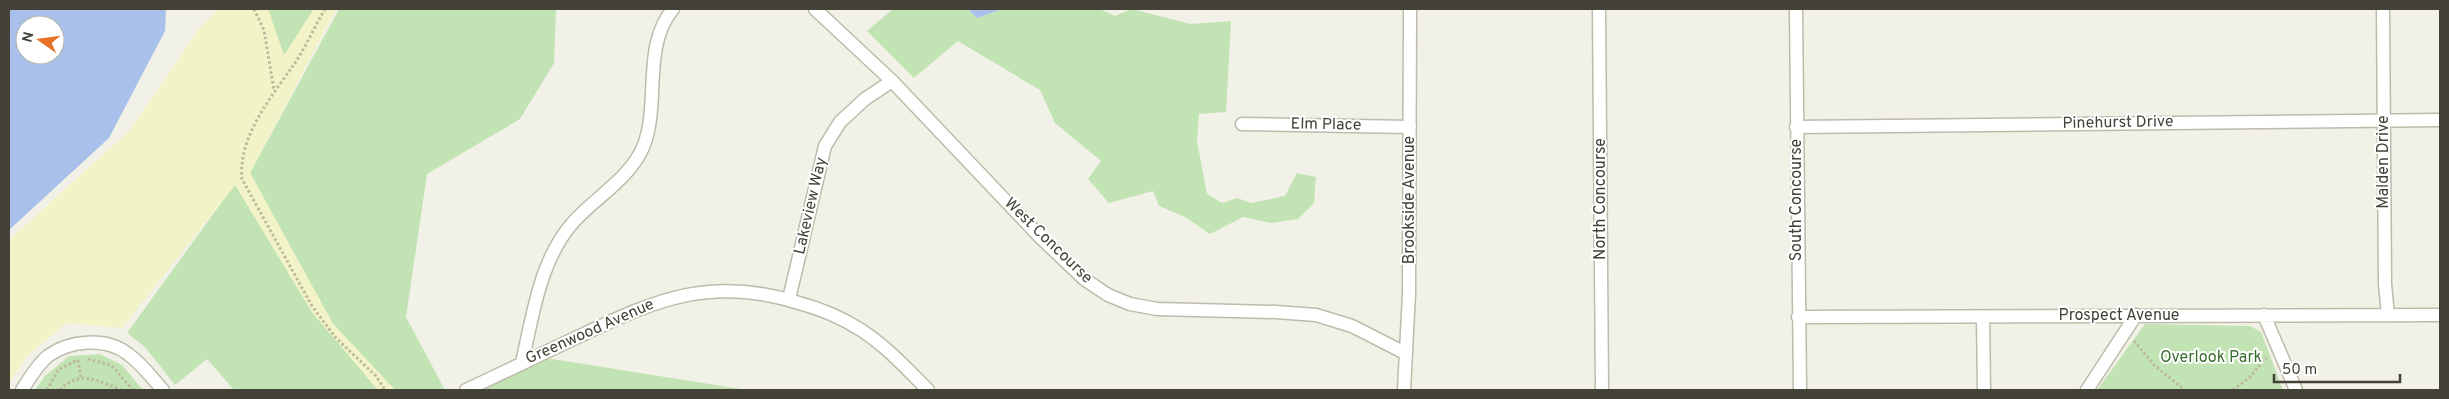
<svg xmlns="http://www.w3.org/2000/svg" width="2449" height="399" font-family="Overpass,sans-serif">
<rect width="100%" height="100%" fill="#f2f1e7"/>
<path fill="#c2e3b3" d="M268,9h46l-30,47z
M339,9h217l-2,54 -34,56 -93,55 -21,143 39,73h-50l-62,-66 -83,-151z
M893,9h75l9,9 26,-9h96l16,7 17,-7 58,15 41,-3 -5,91 -27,2 -2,27 10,53 15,9 15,-5 14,5 34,-7 12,-23 19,4 -2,26 -16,16 -27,4 -28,-6 -33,17 -23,-16 -28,-12 -6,-15 -44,12 -21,-24 13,-18 -46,-38 -15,-33 -82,-49 -44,37 -47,-47z
M235,184l77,128 66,78h-144l-27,-31 -32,26 -30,-38 -18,-14z
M2145,324l105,2 11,6 22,58h-186z
M100,354l22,11 21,25h-108l10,-14 24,-20z
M546,358l201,32h-274z"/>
<path fill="#f2f3c6" d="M218,9h50l16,46 30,-46h22l-86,164 83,151 62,66h-17l-66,-78 -77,-127 -113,143 -55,-5 -39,32 -19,28v-143l121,-110 71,-104z"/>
<path fill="#a8c0ea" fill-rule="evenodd" d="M9,9h157l-1,22 -56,107 -100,92zM25,25h30v30h-30z
M968,9h35l-26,9z"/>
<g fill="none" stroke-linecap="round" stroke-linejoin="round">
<defs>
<path id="street" d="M815,9l77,72 148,156 44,42 24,16 22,9 27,5 119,3 40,3 36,11 53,27
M1599,9l3,381
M1796,9l4,381
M2383,9l2,275 3,31
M1242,124l168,3
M1796,127l644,-7
M789,299l36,-153 15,-24 25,-23 27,-18
M2264,315l32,75
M1798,317l642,-2
M1983,317l1,73
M522,362c11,-46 17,-98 48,-136 23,-28 60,-46 74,-81 16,-43 -2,-99 29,-136
M22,390c7,-11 15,-25 26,-34 22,-16 58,-19 80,-2 14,10 24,24 35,36
M466,390c39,-18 77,-37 116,-55 77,-37 131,-59 217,-32 22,6 42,14 62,27 25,16 46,39 67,60
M1404,390l5,-96 1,-285
M2087,390l49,-75"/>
</defs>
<use href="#street" stroke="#bdbbaa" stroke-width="15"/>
<path stroke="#bdb99d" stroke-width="3" stroke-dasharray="2.5 2.5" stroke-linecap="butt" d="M254,9l10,21 10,60
M325,9c-10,17 -19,37 -30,54 -23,33 -57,73 -53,116l70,127 24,32 40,38 9,14
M2134,341l21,25 30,24
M88,359l23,6 22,25
M78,360l3,17
M47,390l11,-20 19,-10
M60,390c19,-21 39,-9 61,0
M2233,390l16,-12 17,-20"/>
<use href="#street" stroke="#fff" stroke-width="12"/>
</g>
<g text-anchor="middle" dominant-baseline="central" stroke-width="4" stroke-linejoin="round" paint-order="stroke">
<g font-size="16" fill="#444237" stroke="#fff">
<text transform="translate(2118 123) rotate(-1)">Pinehurst Drive</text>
<text transform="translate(1326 125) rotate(1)">Elm Place</text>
<text transform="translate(2384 162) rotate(-90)">Malden Drive</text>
<text transform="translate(1601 199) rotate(-90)">North Concourse</text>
<text transform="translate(1410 200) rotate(-90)">Brookside Avenue</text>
<text transform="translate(1797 200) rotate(-90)">South Concourse</text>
<text transform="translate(811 206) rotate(-77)">Lakeview Way</text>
<text transform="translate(1048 241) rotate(44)">West Concourse</text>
<text x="2119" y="316">Prospect Avenue</text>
<text transform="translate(590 332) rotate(-24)">Greenwood Avenue</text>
</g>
<g font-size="16" fill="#38712f" stroke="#fff">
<text x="2211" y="358">Overlook Park</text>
</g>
</g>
<rect width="2449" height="399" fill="none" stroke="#444237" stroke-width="20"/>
<g transform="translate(40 40) rotate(284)"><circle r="24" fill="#ffffff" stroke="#b4b3af"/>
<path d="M0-4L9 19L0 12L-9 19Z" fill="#e87128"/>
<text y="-8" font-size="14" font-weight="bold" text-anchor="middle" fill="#444237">N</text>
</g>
<path d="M2274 374v8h126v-8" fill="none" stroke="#444237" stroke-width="2.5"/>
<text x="2282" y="374" font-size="15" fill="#444237" stroke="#ffffff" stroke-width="4" paint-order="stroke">50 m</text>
</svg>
